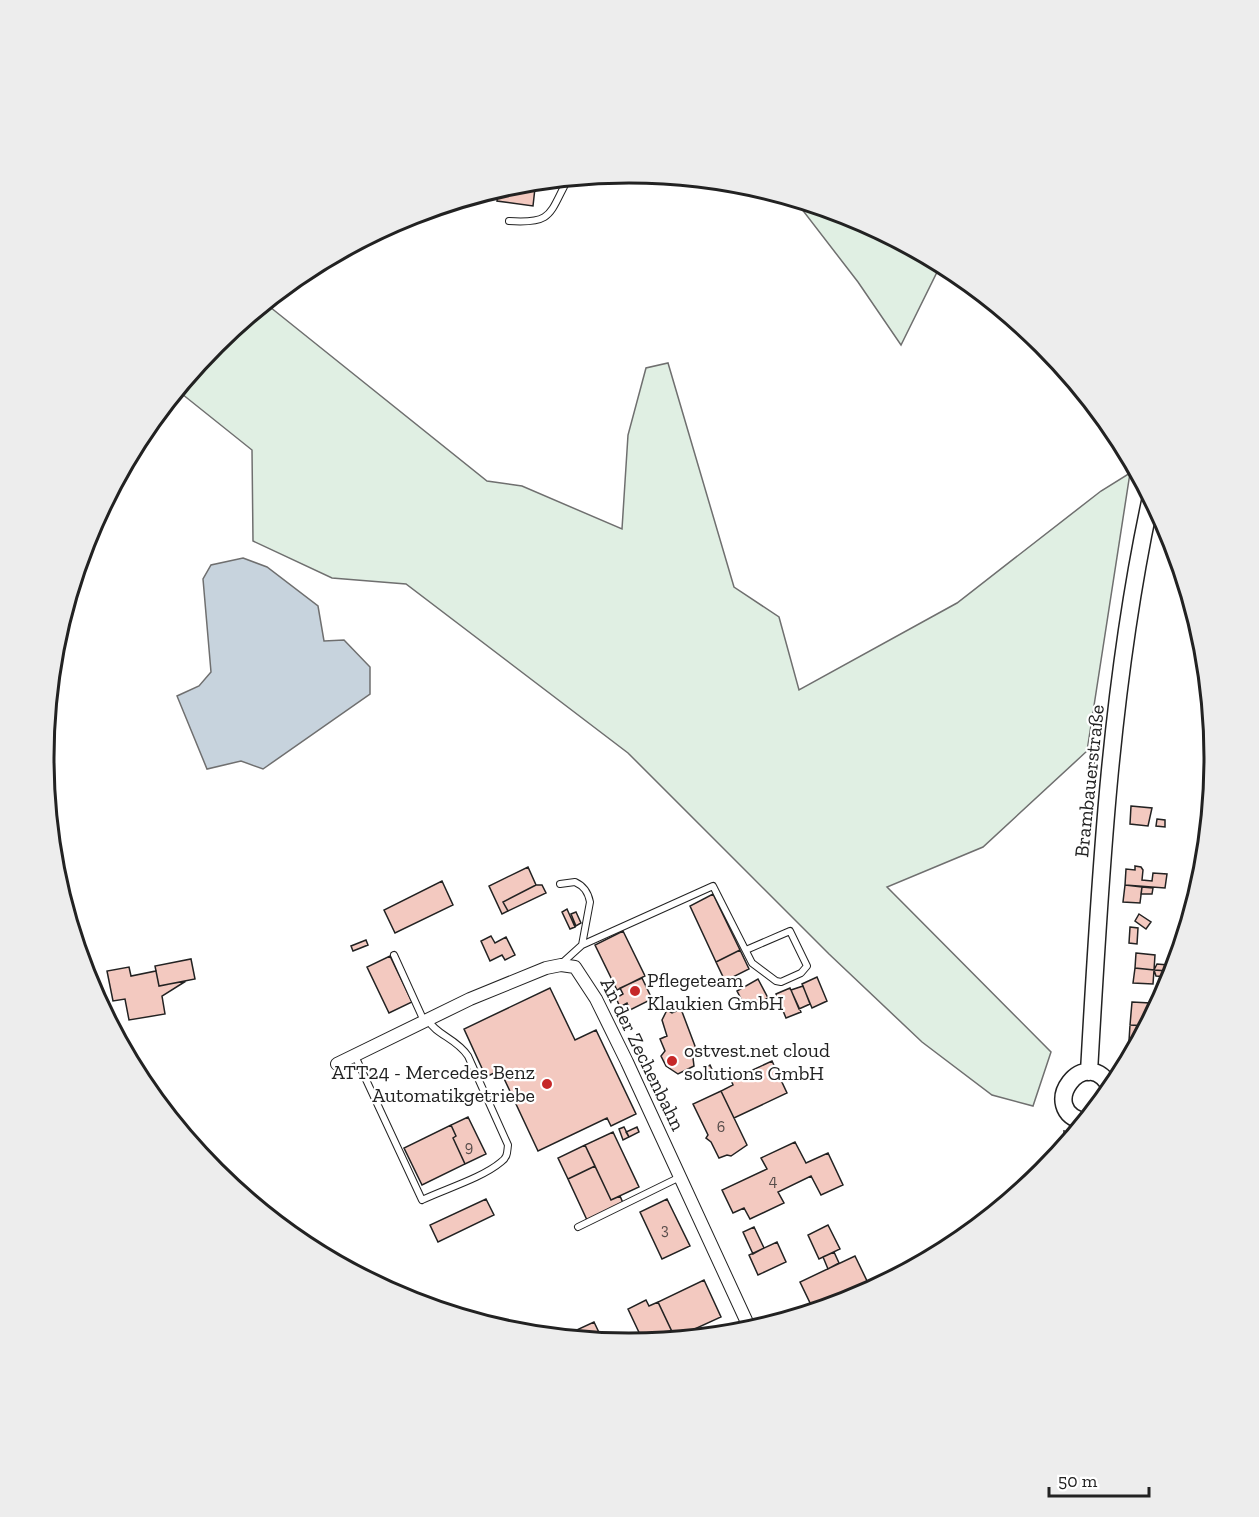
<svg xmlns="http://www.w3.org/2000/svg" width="1259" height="1517" font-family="'Zilla Slab',serif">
<rect width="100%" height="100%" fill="#fff"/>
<path fill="#e0efe3" stroke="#6f6f6f" stroke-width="1.5" d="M794,199l60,18 87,47 -40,81 -43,-63z
M265,303l222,178 35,5 100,43 6,-94 18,-67 22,-5 66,224 45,30 20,73 158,-87 144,-112 29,-18 -43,278 -104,96 -96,40 164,165 -18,54 -41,-11 -70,-53 -93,-88 -201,-201 -222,-169 -74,-6 -79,-37 -1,-91 -75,-60 38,-46z"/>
<path fill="#c7d3dd" stroke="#6f6f6f" stroke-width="1.5" d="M243,558l24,9 51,39 6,35 20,-1 26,27v27l-107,75 -22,-8 -34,8 -30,-73 22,-10 12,-14 -8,-93 8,-14z"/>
<path fill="#f3c9c0" stroke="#222" stroke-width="1.5" d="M522,183l13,5 -2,18 -36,-5 2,-12z
M1131,806l21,2 -4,18 -18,-2z
M1157,819l8,1v7l-9,-1z
M1135,866l6,1 2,3 -1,10 10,1 1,-8 14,1 -2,14 -40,-3 1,-16 9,1z
M528,867l8,18 -33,17 5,9 -6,3 -13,-28z
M442,881l11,24 -58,28 -11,-23z
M536,885h6l4,8 -38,18 -5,-9z
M1125,885l17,2 -2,16 -17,-1z
M1142,887l11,1 -1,6h-11z
M713,894l27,56 -24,12 -26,-56z
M567,909l8,18 -5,2 -8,-17z
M576,912l5,11 -5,3 -5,-12z
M1139,914l12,8 -5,7 -11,-8z
M1130,927l8,1 -1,16 -8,-1z
M623,931l22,45 -28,14 -22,-45z
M491,936l4,7 11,-6 9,18 -10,5 -3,-5 -12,6 -9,-20z
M366,940l2,5 -15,6 -2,-5z
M740,950l9,19 -24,12 -9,-19z
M1136,953l19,2 -1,15 -19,-2z
M390,956l22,46 -23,11 -22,-46z
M191,959l4,20 -36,7 -4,-20z
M1157,964l11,1v6l-14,-1z
M129,967l2,9 25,-5 3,15 27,-5 -24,15 3,18 -36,6 -4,-21 -12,2 -6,-30z
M1135,968l19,2 -1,14 -20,-1z
M1154,970l14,1v6l-12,-1z
M817,977l10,24 -15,7 -10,-24z
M642,978l10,21 -22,11 -3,-7 -7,4 -4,-9 7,-4 -3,-6z
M758,979l10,19 -21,12 -10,-19z
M1161,985l8,1 -6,11h-3z
M803,986l7,18 -11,5 -8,-19z
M550,988l25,52 21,-10 40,84 -25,12 -4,-8 -69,33 -38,-81 -14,7 -22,-48z
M790,988l11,24 -15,6 -10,-24z
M1132,1002l18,1 -2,23 -18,-1z
M681,1009l17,45 -5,4 1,8 -16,8 -12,-8 -5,-10 4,-5 -5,-12 7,-3 -5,-16 5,-10 5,3z
M1130,1025l18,1 -8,15h-11z
M772,1061l15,32 -53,25 -13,-27 12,-6 -2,-5z
M710,1065l5,11 -5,3 -5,-11z
M721,1091l26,54 -16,11 -4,-1 -8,3 -8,-16 -5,-4 2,-3 -15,-31z
M468,1117l18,37 -21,10 -12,-26 3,-2 -5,-11z
M451,1125l5,11 -3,2 12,26 -43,21 -18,-37z
M624,1127l5,10 -6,3 -4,-11z
M637,1127l2,5 -10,5 -3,-5z
M613,1132l26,55 -28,13 -26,-55z
M795,1142l11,21 22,-10 15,32 -22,10 -10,-19 -33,16 6,11 -34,16 -6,-11 -11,5 -11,-23 45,-21 -6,-11z
M585,1145l10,21 -27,13 -10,-21z
M595,1166l16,34 9,-4 3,7 -36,17 -19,-41z
M486,1199l8,16 -56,27 -8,-17z
M667,1199l23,47 -28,13 -22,-47z
M828,1225l12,24 -21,10 -11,-24z
M754,1227l10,21 -11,6 -10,-22z
M777,1242l9,20 -28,13 -9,-20z
M834,1252l5,11 -11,6 -5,-12z
M855,1256l13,27 -55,26 -13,-27z
M704,1280l17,37 -46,21 -17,-36z
M646,1300l3,6 9,-4 17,36 -31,5 -16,-34z
M594,1322l9,19 -30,-2 -3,-6z"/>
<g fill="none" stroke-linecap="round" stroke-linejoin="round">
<defs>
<path id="service" d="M509,221c44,3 40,-7 59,-42
M560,884l15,-2c9,4 13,10 15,20l-8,43
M394,955l30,66
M561,964l21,-19 131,-59 39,77 24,18 5,1 20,-9 6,-7 -17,-35 -44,19
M355,1056l67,144c23,-11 60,-22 79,-38 7,-5 6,-10 7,-17l-40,-89c-12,-18 -32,-21 -40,-36
M578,1227l102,-50"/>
<path id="minor" d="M337,1064l133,-65 76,-31 15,-3 14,2 21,32 31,63 124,269"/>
<path id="secondary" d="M1089,1072c11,-192 21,-386 62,-575
M1086,1122c-53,-11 1,-84 26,-32"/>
</defs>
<use href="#service" stroke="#222" stroke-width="8"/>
<use href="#minor" stroke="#222" stroke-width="14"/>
<use href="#secondary" stroke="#222" stroke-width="19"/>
<path stroke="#646464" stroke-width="2" stroke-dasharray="4.5 3" stroke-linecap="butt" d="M1092,787l4,-39
M1064,1130v18"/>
<use href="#service" stroke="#fff" stroke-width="6"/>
<use href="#minor" stroke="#fff" stroke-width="12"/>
<use href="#secondary" stroke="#fff" stroke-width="16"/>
</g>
<g fill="#c62828" stroke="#fff" stroke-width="2">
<circle cx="635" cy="991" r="6"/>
<circle cx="672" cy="1061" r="6"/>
<circle cx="547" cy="1084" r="6"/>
</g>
<g text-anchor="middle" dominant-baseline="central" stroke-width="4.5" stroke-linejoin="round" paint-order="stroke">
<g font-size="16" fill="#564c4a">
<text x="721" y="1126">6</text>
<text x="469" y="1146">9</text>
<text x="773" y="1180">4</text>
<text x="665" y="1229">3</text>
</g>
<g font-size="20" fill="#222" stroke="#fff">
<text transform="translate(1089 781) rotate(-84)">Brambauerstraße</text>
<text transform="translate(643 1054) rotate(64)">An der Zechenbahn</text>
</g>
<g font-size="20" fill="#222" stroke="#fff" text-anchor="start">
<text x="647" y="980">Pflegeteam<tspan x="647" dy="23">Klaukien GmbH</tspan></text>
<text x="684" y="1050">ostvest.net cloud<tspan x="684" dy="23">solutions GmbH</tspan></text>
<text x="535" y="1072" text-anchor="end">ATT24 - Mercedes Benz<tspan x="535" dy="23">Automatikgetriebe</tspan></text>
</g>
</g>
<path d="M0 0H1259V1517H0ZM54 758a575 575 0 1 1 1150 0a575 575 0 1 1-1150 0Z" fill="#ededed" fill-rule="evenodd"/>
<path fill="none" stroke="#222" stroke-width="3" d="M54 758a575 575 0 1 1 1150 0a575 575 0 1 1-1150 0Z"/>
<path d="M1049 1487v9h100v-9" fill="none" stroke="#222222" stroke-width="3"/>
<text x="1058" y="1487" font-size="18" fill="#222222" stroke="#ffffff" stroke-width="4.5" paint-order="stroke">50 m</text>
</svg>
